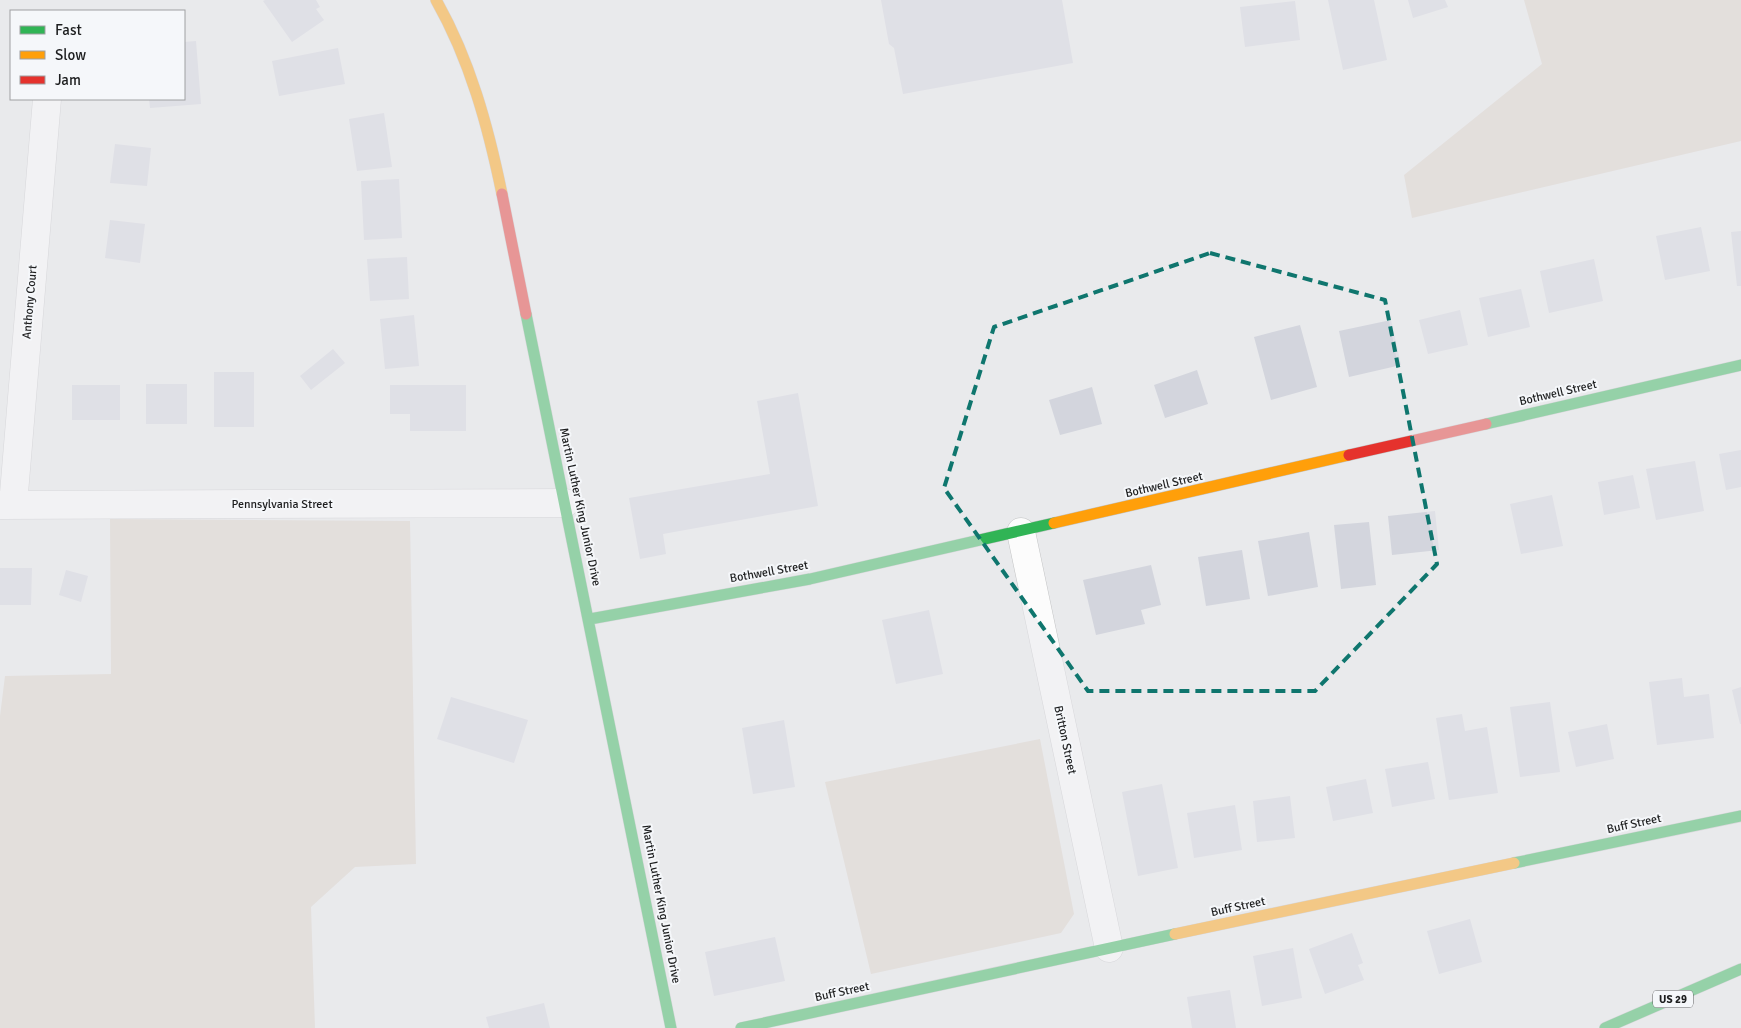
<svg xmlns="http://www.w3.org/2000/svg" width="1741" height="1028" font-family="Signika,sans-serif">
<rect width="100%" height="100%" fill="#e9eaec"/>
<path fill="#dbd3c8" d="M1524,0h217v141l-329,77 -8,-43 138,-111z
M110,519l300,2 6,343 -61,3 -44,40 4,121h-315v-312l5,-40 106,-2z
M1040,739l34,175 -13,19 -190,41 -46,-192z"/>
<path fill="#d3d5dd" d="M265,0h51l4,7 -4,2 8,11 -32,22 -29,-41z
M881,0h181l11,63 -170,31 -9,-46 -5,-4z
M1328,0h46l13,60 -44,10z
M1408,0h37l3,7 -35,11z
M1295,1l5,39 -55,7 -5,-40z
M196,41l5,63 -51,4 -1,-9h35v-57z
M338,48l7,36 -66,12 -7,-35z
M384,113l8,54 -35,4 -8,-52z
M115,144l36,4 -4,38 -37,-3z
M399,179l3,59 -38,2 -3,-59z
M110,220l35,4 -5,39 -35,-5z
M1701,227l9,44 -45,9 -9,-44z
M1741,231v55h-4l-6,-54z
M407,257l2,42 -39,2 -3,-42z
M1594,259l9,42 -54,12 -9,-42z
M1521,289l9,38 -42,10 -9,-39z
M1460,310l8,35 -40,9 -9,-34z
M414,315l5,51 -34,3 -5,-50z
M1391,320l10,45 -52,12 -10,-46z
M1300,325l17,62 -46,13 -17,-63z
M333,349l12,14 -34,27 -11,-14z
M1197,370l11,34 -43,14 -11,-33z
M214,372h40v55h-40z
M146,384h41v40h-41z
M72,385h48v35h-48z
M390,385h76v46h-56v-17h-20z
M1092,387l10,37 -42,11 -11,-35z
M798,393l20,113 -155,28 3,20 -26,5 -11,-61 141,-24 -13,-73z
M1741,450v37l-15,3 -7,-36z
M1695,461l9,50 -48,9 -10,-51z
M1633,475l7,33 -36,7 -6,-33z
M1552,495l11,51 -42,8 -11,-50z
M1435,511l4,39 -47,5 -4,-39z
M1369,522l7,63 -35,4 -7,-64z
M1309,532l9,55 -50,9 -10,-55z
M1242,550l8,49 -44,7 -8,-49z
M1151,565l10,40 -20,5 4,14 -49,11 -13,-55z
M0,568h32l-1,37h-31z
M66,570l22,6 -7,26 -22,-7z
M929,610l14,64 -47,10 -14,-64z
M1682,678l2,19 25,-3 5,44 -57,7 -8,-63z
M1741,687v37h-1l-8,-34z
M451,697l77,23 -14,43 -77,-24z
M1550,702l10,70 -40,5 -10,-70z
M1462,714l3,17 22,-4 11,66 -49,7 -13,-82z
M784,720l11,67 -42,7 -11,-66z
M1607,724l7,35 -38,8 -8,-35z
M1428,762l7,37 -43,8 -7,-38z
M1366,779l7,34 -40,8 -7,-34z
M1162,784l16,84 -40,8 -16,-84z
M1290,796l5,42 -38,4 -4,-41z
M1235,805l7,45 -48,8 -7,-45z
M1470,919l12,43 -43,12 -12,-43z
M1352,933l11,30 -5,2 6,15 -39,14 -16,-45z
M775,937l10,44 -71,15 -9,-44z
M1293,948l9,50 -40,8 -9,-50z
M1230,990l6,38h-44l-5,-31z
M544,1003l6,25h-61l-3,-11z"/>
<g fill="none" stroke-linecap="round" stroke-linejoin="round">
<defs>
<path id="street" d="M0,505l565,-2
M13,505l34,-406
M1021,532l88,416"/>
<path id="fast" d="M526,314l145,714
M1486,424l255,-59
M590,619l220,-40 244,-56
M1514,863l227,-47
M741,1028l434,-94
M1605,1028l136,-59"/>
<path id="slow" d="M436,0c34,60 52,126 66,194
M1054,523l295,-68
M1175,934l339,-71"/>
<path id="jam" d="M502,194l24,120
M1349,455l137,-31"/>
</defs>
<use href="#street" stroke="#c2c3c4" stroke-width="29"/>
<use href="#fast" stroke="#c2c3c4" stroke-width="12"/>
<use href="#slow" stroke="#c2c3c4" stroke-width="12"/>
<use href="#jam" stroke="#c2c3c4" stroke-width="12"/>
<use href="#street" stroke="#fcfcfc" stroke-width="28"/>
<use href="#fast" stroke="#30b455" stroke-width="11"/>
<use href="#slow" stroke="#ff9f0a" stroke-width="11"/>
<use href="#jam" stroke="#e5322d" stroke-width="11"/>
</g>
<path d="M0 0H1741V1028H0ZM1210,253l175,47 52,264 -122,127h-227l-144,-203 50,-161z" fill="#e9eaec" fill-opacity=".55" fill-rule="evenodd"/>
<path fill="none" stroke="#0f766e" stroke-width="4" stroke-dasharray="10 6" stroke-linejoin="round" d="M1210,253l175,47 52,264 -122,127h-227l-144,-203 50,-161z"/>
<g text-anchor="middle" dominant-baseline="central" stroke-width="4" stroke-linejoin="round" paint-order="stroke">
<rect fill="#f5f7fa" stroke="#5e5f61" stroke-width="1" x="1653" y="990.5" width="40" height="17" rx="4"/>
<g font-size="11" font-weight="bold" fill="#1d1e1f">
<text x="1673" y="999">US 29</text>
</g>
<g font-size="12" fill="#1d1e1f" stroke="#f5f7fa">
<text transform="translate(30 302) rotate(-85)">Anthony Court</text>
<text transform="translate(1558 393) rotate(-13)">Bothwell Street</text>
<text transform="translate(1164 485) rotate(-13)">Bothwell Street</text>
<text x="282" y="504">Pennsylvania Street</text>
<text transform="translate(580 507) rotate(78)">Martin Luther King Junior Drive</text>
<text transform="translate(769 572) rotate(-10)">Bothwell Street</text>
<text transform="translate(1065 740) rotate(78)">Britton Street</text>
<text transform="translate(1634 824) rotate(-12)">Buff Street</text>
<text transform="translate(661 904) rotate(79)">Martin Luther King Junior Drive</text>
<text transform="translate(1238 907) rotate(-12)">Buff Street</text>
<text transform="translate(842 992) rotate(-12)">Buff Street</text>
</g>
</g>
<rect x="10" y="10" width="175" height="90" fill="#f5f7fa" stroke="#9fa0a2"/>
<rect x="20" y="26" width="25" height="8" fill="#30b455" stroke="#9fa0a2"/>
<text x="55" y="35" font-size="15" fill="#1d1e1f">Fast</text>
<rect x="20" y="51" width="25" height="8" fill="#ff9f0a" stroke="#9fa0a2"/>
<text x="55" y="60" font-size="15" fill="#1d1e1f">Slow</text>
<rect x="20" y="76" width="25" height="8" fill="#e5322d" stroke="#9fa0a2"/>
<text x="55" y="85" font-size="15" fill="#1d1e1f">Jam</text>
</svg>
